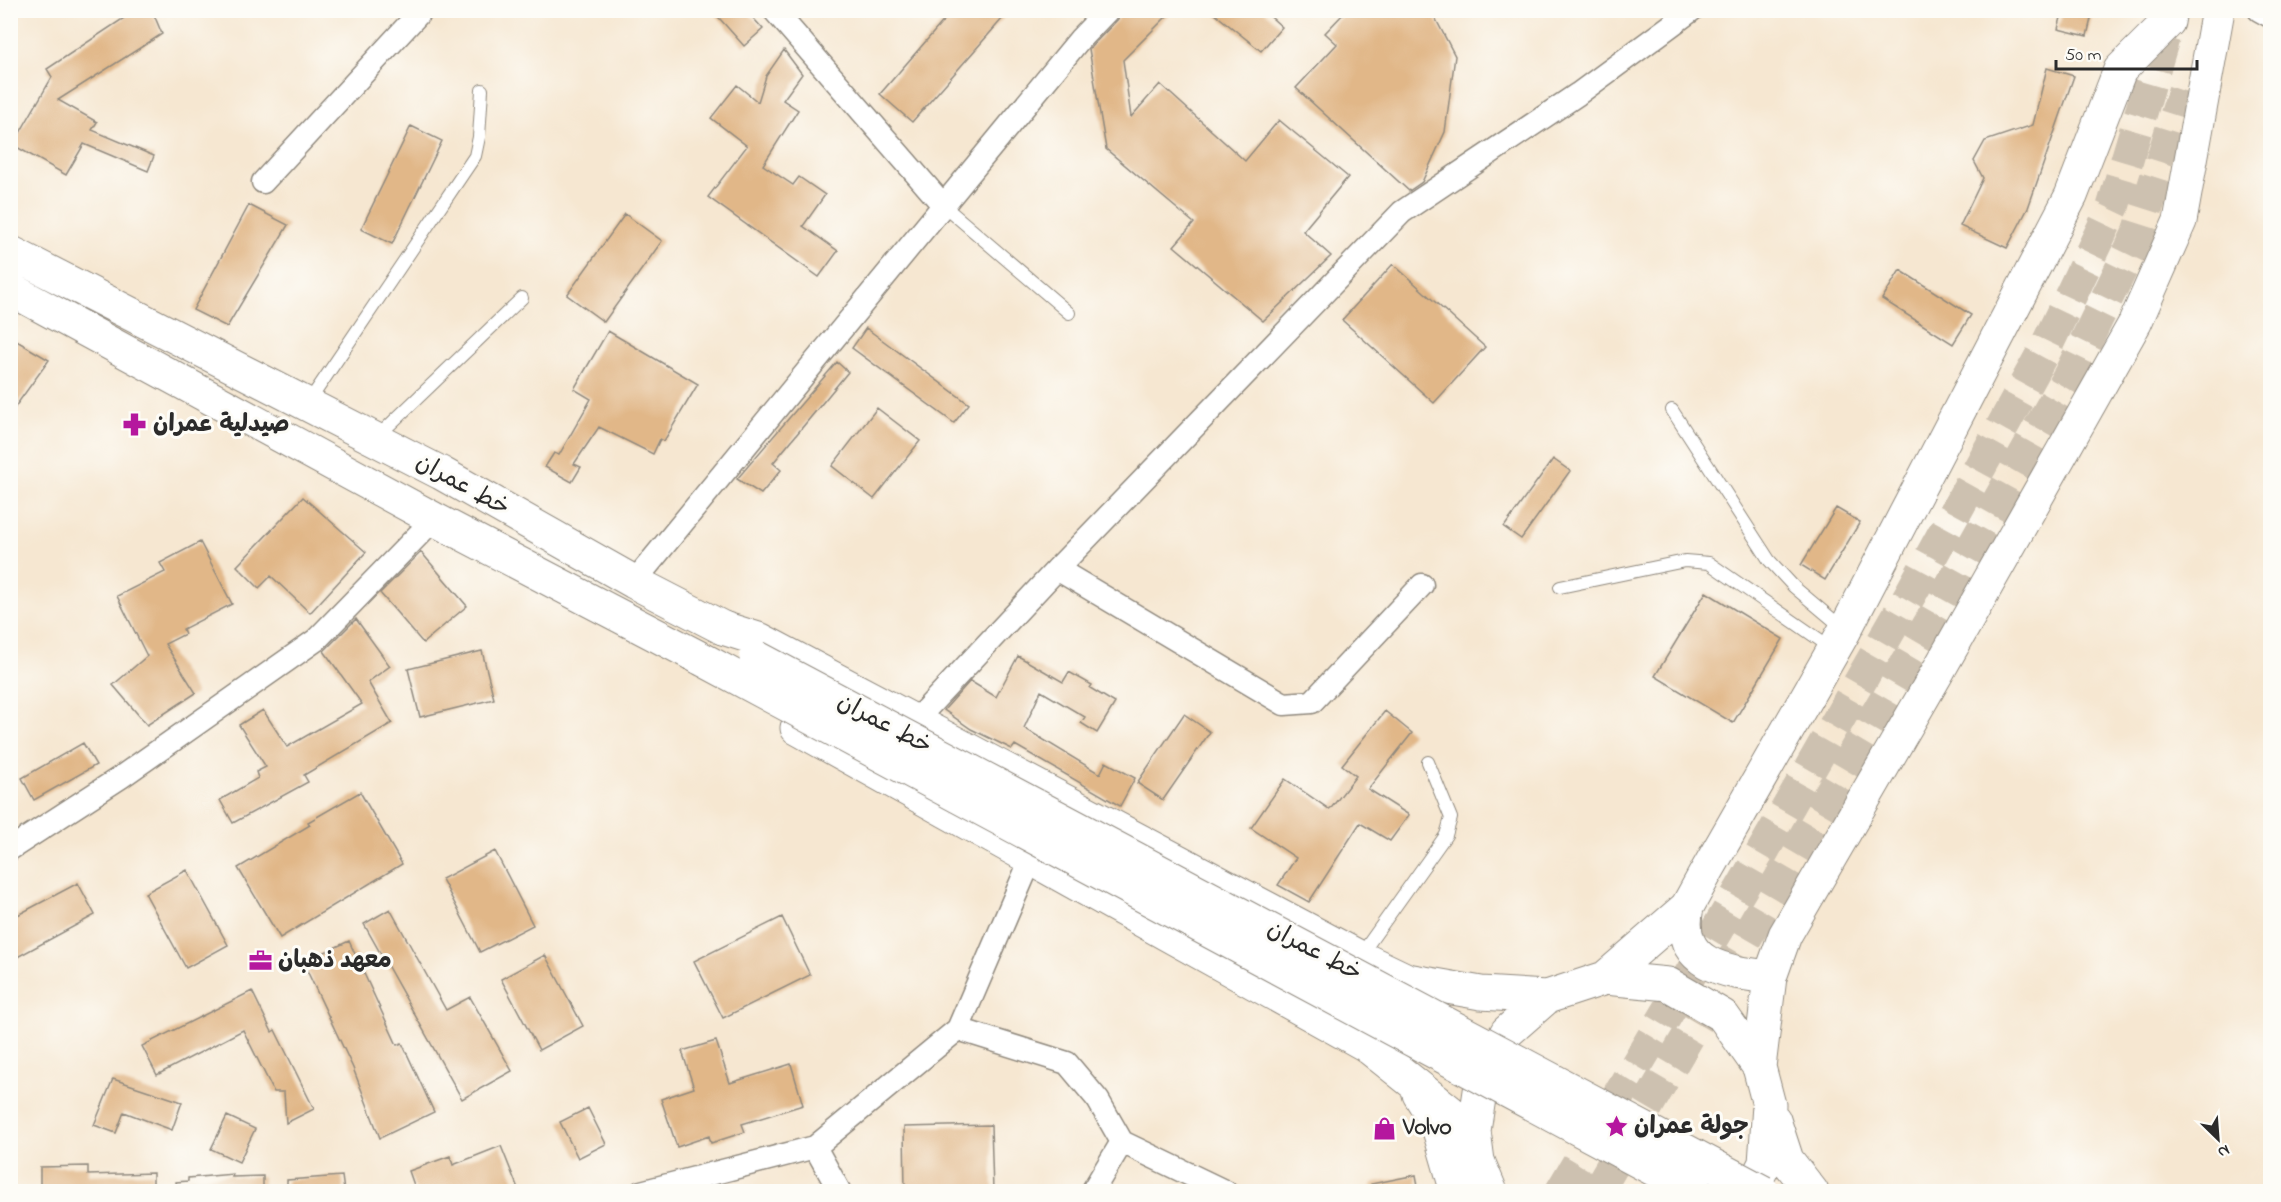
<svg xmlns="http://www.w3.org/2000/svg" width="2281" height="1202" font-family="'Indie Flower','Playpen Sans Arabic',sans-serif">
<rect width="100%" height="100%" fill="#fdfcf7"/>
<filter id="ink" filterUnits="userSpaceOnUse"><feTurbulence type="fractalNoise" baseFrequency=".0167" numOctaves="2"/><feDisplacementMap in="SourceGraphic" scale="12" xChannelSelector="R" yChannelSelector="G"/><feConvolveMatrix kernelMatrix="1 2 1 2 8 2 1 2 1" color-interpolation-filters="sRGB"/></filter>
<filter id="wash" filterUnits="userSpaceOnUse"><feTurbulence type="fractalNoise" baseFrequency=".008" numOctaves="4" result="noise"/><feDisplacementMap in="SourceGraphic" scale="24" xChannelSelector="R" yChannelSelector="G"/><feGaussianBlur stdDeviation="1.35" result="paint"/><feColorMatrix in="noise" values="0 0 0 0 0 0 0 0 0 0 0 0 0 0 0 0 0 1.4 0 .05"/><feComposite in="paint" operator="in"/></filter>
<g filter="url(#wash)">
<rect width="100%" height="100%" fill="#f6e7d1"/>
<g id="blocks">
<path fill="#e1b788" d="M136,10h16l10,24 -104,66 39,22 -5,8 62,26 -6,15 -64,-27 -18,31 -53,-30 39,-68 -5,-8z
M712,10h34l17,19 -19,17z
M953,10h57l-98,112 -32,-28z
M1121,10h52l-50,50 8,57 29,-33 85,77 34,-41 69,57 -45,54 28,25 -68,65 -89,-75 20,-23 -88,-74 -17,-100 29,-30z
M1210,10h53l19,17 -21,24z
M1347,10h84l24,46 -10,76 -23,50 -13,9 -113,-103 41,-44 -12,-11z
M2063,10h30l-6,26 -29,-7z
M784,50l18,24 -19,26 15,10 -35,55 30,20 6,-8 26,18 -22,31 35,25 -19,26 -111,-80 39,-51 -36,-28 26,-33 21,17 8,-26z
M2047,68l27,8 -46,132 -21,40 -47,-22 23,-48 -9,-17 11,-20 48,-16z
M411,126l31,15 -50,103 -31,-15z
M249,205l39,20 -61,102 -34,-17z
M625,214l37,27 -58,81 -37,-27z
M1393,264l92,83 -51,56 -92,-83z
M1900,270l71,45 -18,29 -71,-45z
M866,328l103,76 -15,19 -102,-75z
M608,331l90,53 -34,57 -4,-2 -7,15 -54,-27 -25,37 7,3 -9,15 -27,-15 9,-14 5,2 32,-56 -17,-10z
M10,337l39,23 -39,54z
M837,362l11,10 -75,91 8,7 -20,24 -24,-15z
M877,408l43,33 -46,58 -42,-33z
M1553,459l17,12 -49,68 -17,-12z
M303,497l63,55 -56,61 -39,-37 -12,12 -22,-22z
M1836,508l24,14 -35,58 -24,-15z
M200,542l32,62 -49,25 2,5 -20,10 31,49 -49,32 -34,-40 34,-29 -30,-60 48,-24 -5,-9z
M421,552l46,54 -44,37 -43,-50z
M1706,592l77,47 -50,84 -78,-47z
M356,619l34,47 -22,16 24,41 -88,52 4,7 -75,41 -13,-23 38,-22 -2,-6 10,-5 -27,-42 24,-15 24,37 75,-43 -38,-53z
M482,651l12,48 -74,18 -12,-48z
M1018,656l45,26 6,-10 23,13 -2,3 25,15 -18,30 -16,-10 4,-6 -44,-26 -17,37 76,46 6,-12 29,16 -15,28 -105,-61 -3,4 -41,-20 -27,-19 26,-29 26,16z
M1385,711l27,22 -44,56 41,26 -19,26 -30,-18 -51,79 -31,-17 18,-27 -45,-30 34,-49 44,30 3,-2 24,-31 -14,-11z
M1184,714l26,18 -47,68 -26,-17z
M83,743l13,22 -62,35 -12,-22z
M360,792l42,72 -122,74 -42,-70 72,-43 -2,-3z
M495,851l38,74 -53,27 -38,-73z
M187,870l41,75 -42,23 -41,-75z
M78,883l17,32 -85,46v-42z
M390,909l56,101 24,-13 42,74 -50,28 -98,-175z
M782,917l28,58 -87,43 -29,-57z
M349,941l48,104 5,-2 32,69 -54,26 -27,-70 -50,-106z
M545,955l38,71 -44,24 -38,-71z
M252,991l20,41 3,-2 39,79 -28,14 -2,-31h-10l-31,-62 -86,45 -15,-29z
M716,1041l14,42 61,-19 12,41 -61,19 3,8 -34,11 -2,-7 -32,11 -16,-48 33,-11 -12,-37z
M113,1079l69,23 -10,28 -48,-18 -8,21 -22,-8z
M588,1108l18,36 -28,14 -18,-36z
M227,1116l28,13 -16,33 -28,-13z
M991,1125l2,66h-88l-1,-64z
M501,1146l18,45h-103l-7,-20 41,-15 3,9z
M88,1166v9l65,-2v18h-113v-24z
M233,1174l-1,3 31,-1v15h-86l-1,-9 12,-1v-3z
M1416,1175l3,16h-47l-1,-7z
M342,1176l2,15h-57v-11z"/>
</g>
</g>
<g filter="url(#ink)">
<use href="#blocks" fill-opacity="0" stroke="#90897e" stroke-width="1.5"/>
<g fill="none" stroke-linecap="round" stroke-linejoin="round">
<path stroke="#cdc1b0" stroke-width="33" stroke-dasharray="33 16" stroke-linecap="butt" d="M1561,1192l183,-308 167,-291 136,-248 66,-138 55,-185
M1597,1192l337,-576 137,-244 68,-140 45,-141"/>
<defs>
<path id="service" d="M943,205l126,108
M308,403l167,-247 4,-19 3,-47
M1672,410l97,150 25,27 50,42
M376,438l146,-140
M1560,587l125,-26 24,2 124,86
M1360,956l86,-121 5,-17 -23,-56"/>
<path id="minor" d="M774,10l169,195
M2259,10l11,6
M263,182l159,-172
M1057,569l227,135 28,-2 110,-117
M634,582l446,-543 28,-29
M914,722l143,-153 345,-357 176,-118 114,-84
M10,849l111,-72 195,-137 118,-121
M958,1029l109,34 31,37 24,42
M815,1147l25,45
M641,1192l174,-45 143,-118 73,-170
M1092,1192l30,-50 104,50"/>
<path id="primary" d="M10,252l431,221 193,109 89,46
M10,289l424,230 268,140"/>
<path id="trunk" d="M723,628l38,12 598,317 48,23 74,13 66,4
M797,728l569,317 108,86
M1687,907c-12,58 37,65 83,70
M1605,978l82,-71 17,-31 141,-246 226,-434 49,-126 48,-48 2,-12
M1759,1067l11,-90 15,-42 152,-262 198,-350 45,-102 38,-211
M1419,1094l18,29 20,69
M1774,1120l13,40 25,32
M1491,1192l-13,-31 -4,-30 8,-53 25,-46 40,-35 58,-19 63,6 55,32 36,51 10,38 -4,58 -15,29"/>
</defs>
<use href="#service" stroke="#90897e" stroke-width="14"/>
<use href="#minor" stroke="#90897e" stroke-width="25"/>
<use href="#primary" stroke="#90897e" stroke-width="35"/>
<use href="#trunk" stroke="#90897e" stroke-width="35"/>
<use href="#service" stroke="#fff" stroke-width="12"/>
<use href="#minor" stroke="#fff" stroke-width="22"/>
<use href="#primary" stroke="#fff" stroke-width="33"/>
<use href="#trunk" stroke="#fff" stroke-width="33"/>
<defs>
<path id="trunk-bridge" d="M756,657l1007,535
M702,659l994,533"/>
</defs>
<use href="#trunk-bridge" stroke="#90897e" stroke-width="35" stroke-linecap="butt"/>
<use href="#trunk-bridge" stroke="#fff" stroke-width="33"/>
</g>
</g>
<defs>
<symbol id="pharmacy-bare" viewBox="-9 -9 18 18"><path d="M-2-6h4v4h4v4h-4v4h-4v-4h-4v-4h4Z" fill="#b5179e" stroke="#fdfcf7" stroke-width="2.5" paint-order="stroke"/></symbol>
<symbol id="office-bare" viewBox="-9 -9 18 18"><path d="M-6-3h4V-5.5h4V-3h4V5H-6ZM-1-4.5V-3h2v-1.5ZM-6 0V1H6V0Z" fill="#b5179e" stroke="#fdfcf7" stroke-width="2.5" paint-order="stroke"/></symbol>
<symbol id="sight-bare" viewBox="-9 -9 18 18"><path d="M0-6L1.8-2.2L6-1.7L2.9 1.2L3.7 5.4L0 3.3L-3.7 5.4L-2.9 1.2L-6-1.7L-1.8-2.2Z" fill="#b5179e" stroke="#fdfcf7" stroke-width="2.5" paint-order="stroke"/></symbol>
<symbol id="shop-bare" viewBox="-9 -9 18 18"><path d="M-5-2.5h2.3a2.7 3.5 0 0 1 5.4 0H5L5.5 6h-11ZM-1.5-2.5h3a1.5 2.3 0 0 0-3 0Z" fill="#b5179e" stroke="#fdfcf7" stroke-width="2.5" paint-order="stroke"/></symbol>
</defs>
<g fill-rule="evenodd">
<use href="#pharmacy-bare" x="118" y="408" width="33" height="33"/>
<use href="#office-bare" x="244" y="944" width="33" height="33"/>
<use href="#sight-bare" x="1600" y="1110" width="33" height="33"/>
<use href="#shop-bare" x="1368" y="1112" width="33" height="33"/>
</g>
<g text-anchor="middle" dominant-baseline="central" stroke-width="6" stroke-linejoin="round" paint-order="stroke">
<g font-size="24" font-weight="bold" fill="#2b2b2b" stroke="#fdfcf7" text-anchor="start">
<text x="153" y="425">صيدلية عمران</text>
<text x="278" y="961">معهد ذهبان</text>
<text x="1634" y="1127">جولة عمران</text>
<text x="1403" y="1128">Volvo</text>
</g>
<g font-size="24" fill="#2b2b2b" stroke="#fdfcf7">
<text transform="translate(462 486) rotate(29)">خط عمران</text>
<text transform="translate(884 725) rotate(28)">خط عمران</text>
<text transform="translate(1314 952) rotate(28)">خط عمران</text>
</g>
</g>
<rect width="2281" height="1202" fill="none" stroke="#fdfcf7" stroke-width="36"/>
<g transform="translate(2218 1139) rotate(155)" stroke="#fdfcf7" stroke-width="4.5" paint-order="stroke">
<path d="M0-4.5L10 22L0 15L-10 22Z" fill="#2b2b2b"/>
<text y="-9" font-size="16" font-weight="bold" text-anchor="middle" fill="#2b2b2b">N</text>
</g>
<path d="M2056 60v9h141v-9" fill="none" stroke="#2b2b2b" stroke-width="3"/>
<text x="2065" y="60" font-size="18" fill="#2b2b2b" stroke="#fdfcf7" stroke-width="4.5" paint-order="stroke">50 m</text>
</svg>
